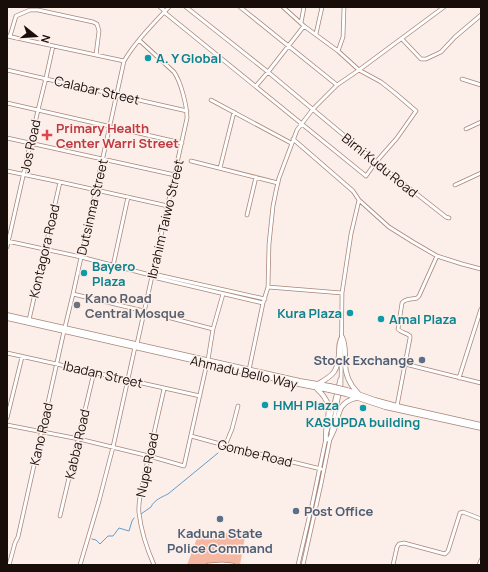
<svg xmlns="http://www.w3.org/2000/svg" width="488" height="572" font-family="Manrope,sans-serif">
<rect width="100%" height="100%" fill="#fceee8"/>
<path fill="#f5b7a1" d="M246,531l-6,34h-53l10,-27z"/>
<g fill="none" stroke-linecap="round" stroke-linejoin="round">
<path stroke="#639dcc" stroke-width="1" d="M141,514l10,-7c3,-7 11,-10 17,-13l50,-41
M92,539l4,1 4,4 8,-8h5l6,-8 10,3 3,-10 2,-3"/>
<defs>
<path id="minor" d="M160,7l5,4
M186,7l82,65 108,90 70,55 3,1
M240,7l97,78
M283,7l21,19
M164,12l202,164 10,-14 21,-24 19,-27 -21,-18 -14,-11 -22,-12 -21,-19 -34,-25 -36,46 -12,14
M301,23l3,-16
M316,34l6,-27
M7,36l117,25
M10,36l6,-20 14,-6h8l55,12 4,2 2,7 -3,24
M402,39l18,19 1,1h5l15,-7 14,-15 26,-22
M338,51l5,-14 1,-30
M7,70l180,41
M462,79l19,6
M211,100l80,43
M7,103l175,40
M466,129l15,-7
M7,138l168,37
M293,139l60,52 6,9 -8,34 -9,59 -1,92 -10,48
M191,161l87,22
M220,168l14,-56
M7,171l53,11 108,24
M455,185l26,-12
M359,200l30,27 24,15 24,14 25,8 19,5
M247,215l9,-38
M7,241l74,16 73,19 3,2 106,25
M7,247l31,-137 8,-32 7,-32
M113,266l15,-69
M154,276l4,-1 107,24
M268,287l74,6
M73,294l71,17 69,18
M29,320l31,-138
M65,327l8,-33 51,-233c12,-20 29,-37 45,-54
M137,344l50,-226c0,-12 -6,-36 -13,-46l-35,-32
M7,353l193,43
M208,360l5,-31 10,-35
M405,364l76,19
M249,370l14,-67 5,-16 1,-43 4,-38 3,-15 3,-13 18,-48 16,-21 24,-24 22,-15 85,-63
M459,378l22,-69
M397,406l13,-68v-2c-4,-4 -9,-3 -12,-7l4,-26c4,-5 9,-3 15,-5l2,-2 18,-40
M7,418l15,-61
M7,425l72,14 70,17 35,10 23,-103
M327,432l13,-53
M191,436l44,12 86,21
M225,446l7,-17 6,-23
M60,516l34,-144
M9,565l6,-22 3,-6 46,-206
M80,565l19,-64 14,-54 22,-100
M154,565c-7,-16 -13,-35 -15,-52 -1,-8 1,-15 2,-23l23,-101
M208,565l14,-1 11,1
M298,565l14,-60 14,-67
M303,565l18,-81 9,-45
M393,565l4,-18 2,-3 5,-1 41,11 3,-3 12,-38 3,-1 18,7
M479,565l2,-5"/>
<path id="major" d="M7,315l293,66 30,5
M7,318l286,65 36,7
M342,337c4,8 3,16 3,25 0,12 5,23 13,31
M318,384c16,-9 20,-13 21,-32 0,-6 0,-10 3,-15
M317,389c21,19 7,28 9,50
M347,390l28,10 22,6 84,19
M346,394l39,13 96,21
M329,440c3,-5 5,-10 7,-15 3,-14 4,-23 20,-27"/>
</defs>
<use href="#minor" stroke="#a7867a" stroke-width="4.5"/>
<use href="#major" stroke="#a7867a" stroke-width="5.5"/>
<use href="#minor" stroke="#fff" stroke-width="3"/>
<use href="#major" stroke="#fff" stroke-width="4"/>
<defs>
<path id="major-bridge" d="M330,386l17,4
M329,390l17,4"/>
</defs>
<use href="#major-bridge" stroke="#a7867a" stroke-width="5.5" stroke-linecap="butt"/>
<use href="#major-bridge" stroke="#fff" stroke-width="4"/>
</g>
<g fill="#0f9aa8" stroke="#fceee8" stroke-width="1.5">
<circle cx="148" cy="58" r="4"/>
<circle cx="84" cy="273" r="4"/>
<circle cx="350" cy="313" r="4"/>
<circle cx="381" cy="319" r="4"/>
<circle cx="265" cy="405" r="4"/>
<circle cx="363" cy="408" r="4"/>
</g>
<path fill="#e0444e" stroke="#fceee8" stroke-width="1.5" d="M45 129h4v4h4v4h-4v4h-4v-4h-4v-4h4z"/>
<circle fill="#6b7280" stroke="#fceee8" stroke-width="1.5" cx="77" cy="305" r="4"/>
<g fill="#5c6f8a" stroke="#fceee8" stroke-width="1.5">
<circle cx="422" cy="360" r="4"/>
<circle cx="296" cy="511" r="4"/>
<circle cx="220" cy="519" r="4"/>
</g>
<g text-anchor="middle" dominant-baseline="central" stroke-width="3" stroke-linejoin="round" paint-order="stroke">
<g font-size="13" font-weight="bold" fill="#0d838f" stroke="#fceee8" text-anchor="start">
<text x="156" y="58">A. Y Global</text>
<text x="92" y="266">Bayero<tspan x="92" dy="15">Plaza</tspan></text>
<text x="342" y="313" text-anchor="end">Kura Plaza</text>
<text x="389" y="319">Amal Plaza</text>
<text x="273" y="405">HMH Plaza</text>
<text x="363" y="422" text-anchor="middle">KASUPDA building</text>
</g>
<g font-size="13" fill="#190d09" stroke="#fceee8">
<text transform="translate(97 90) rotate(13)">Calabar Street</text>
<text transform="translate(30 146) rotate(-78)">Jos Road</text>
<text transform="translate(380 165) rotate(39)">Birni Kudu Road</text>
<text transform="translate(92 207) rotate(-77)">Dutsinma Street</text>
<text transform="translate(165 219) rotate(-77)">Ibrahim Taiwo Street</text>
<text transform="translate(44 251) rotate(-77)">Kontagora Road</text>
<text transform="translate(244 372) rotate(13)">Ahmadu Bello Way</text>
<text transform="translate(103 374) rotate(13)">Ibadan Street</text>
<text transform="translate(41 434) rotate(-77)">Kano Road</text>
<text transform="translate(77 444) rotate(-77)">Kabba Road</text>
<text transform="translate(255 453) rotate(14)">Gombe Road</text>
<text transform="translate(147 465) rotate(-78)">Nupe Road</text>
</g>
<g font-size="13" font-weight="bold" fill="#be3a42" stroke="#fceee8" text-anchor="start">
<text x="56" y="128">Primary Health<tspan x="56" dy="15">Center Warri Street</tspan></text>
</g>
<g font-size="13" font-weight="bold" fill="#5b616d" stroke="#fceee8" text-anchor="start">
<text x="85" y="298">Kano Road<tspan x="85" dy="15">Central Mosque</tspan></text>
</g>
<g font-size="13" font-weight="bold" fill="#4e5e75" stroke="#fceee8" text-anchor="end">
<text x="414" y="360">Stock Exchange</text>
<text x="304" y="511" text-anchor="start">Post Office</text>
<text x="220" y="533" text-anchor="middle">Kaduna State<tspan x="220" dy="15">Police Command</tspan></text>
</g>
</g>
<rect width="488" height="572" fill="none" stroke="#190d09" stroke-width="16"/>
<g transform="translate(36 36) rotate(107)" stroke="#fceee8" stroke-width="3" paint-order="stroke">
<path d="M0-3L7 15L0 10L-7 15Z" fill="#190d09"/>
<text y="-6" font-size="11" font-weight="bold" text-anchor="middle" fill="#190d09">N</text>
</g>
</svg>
